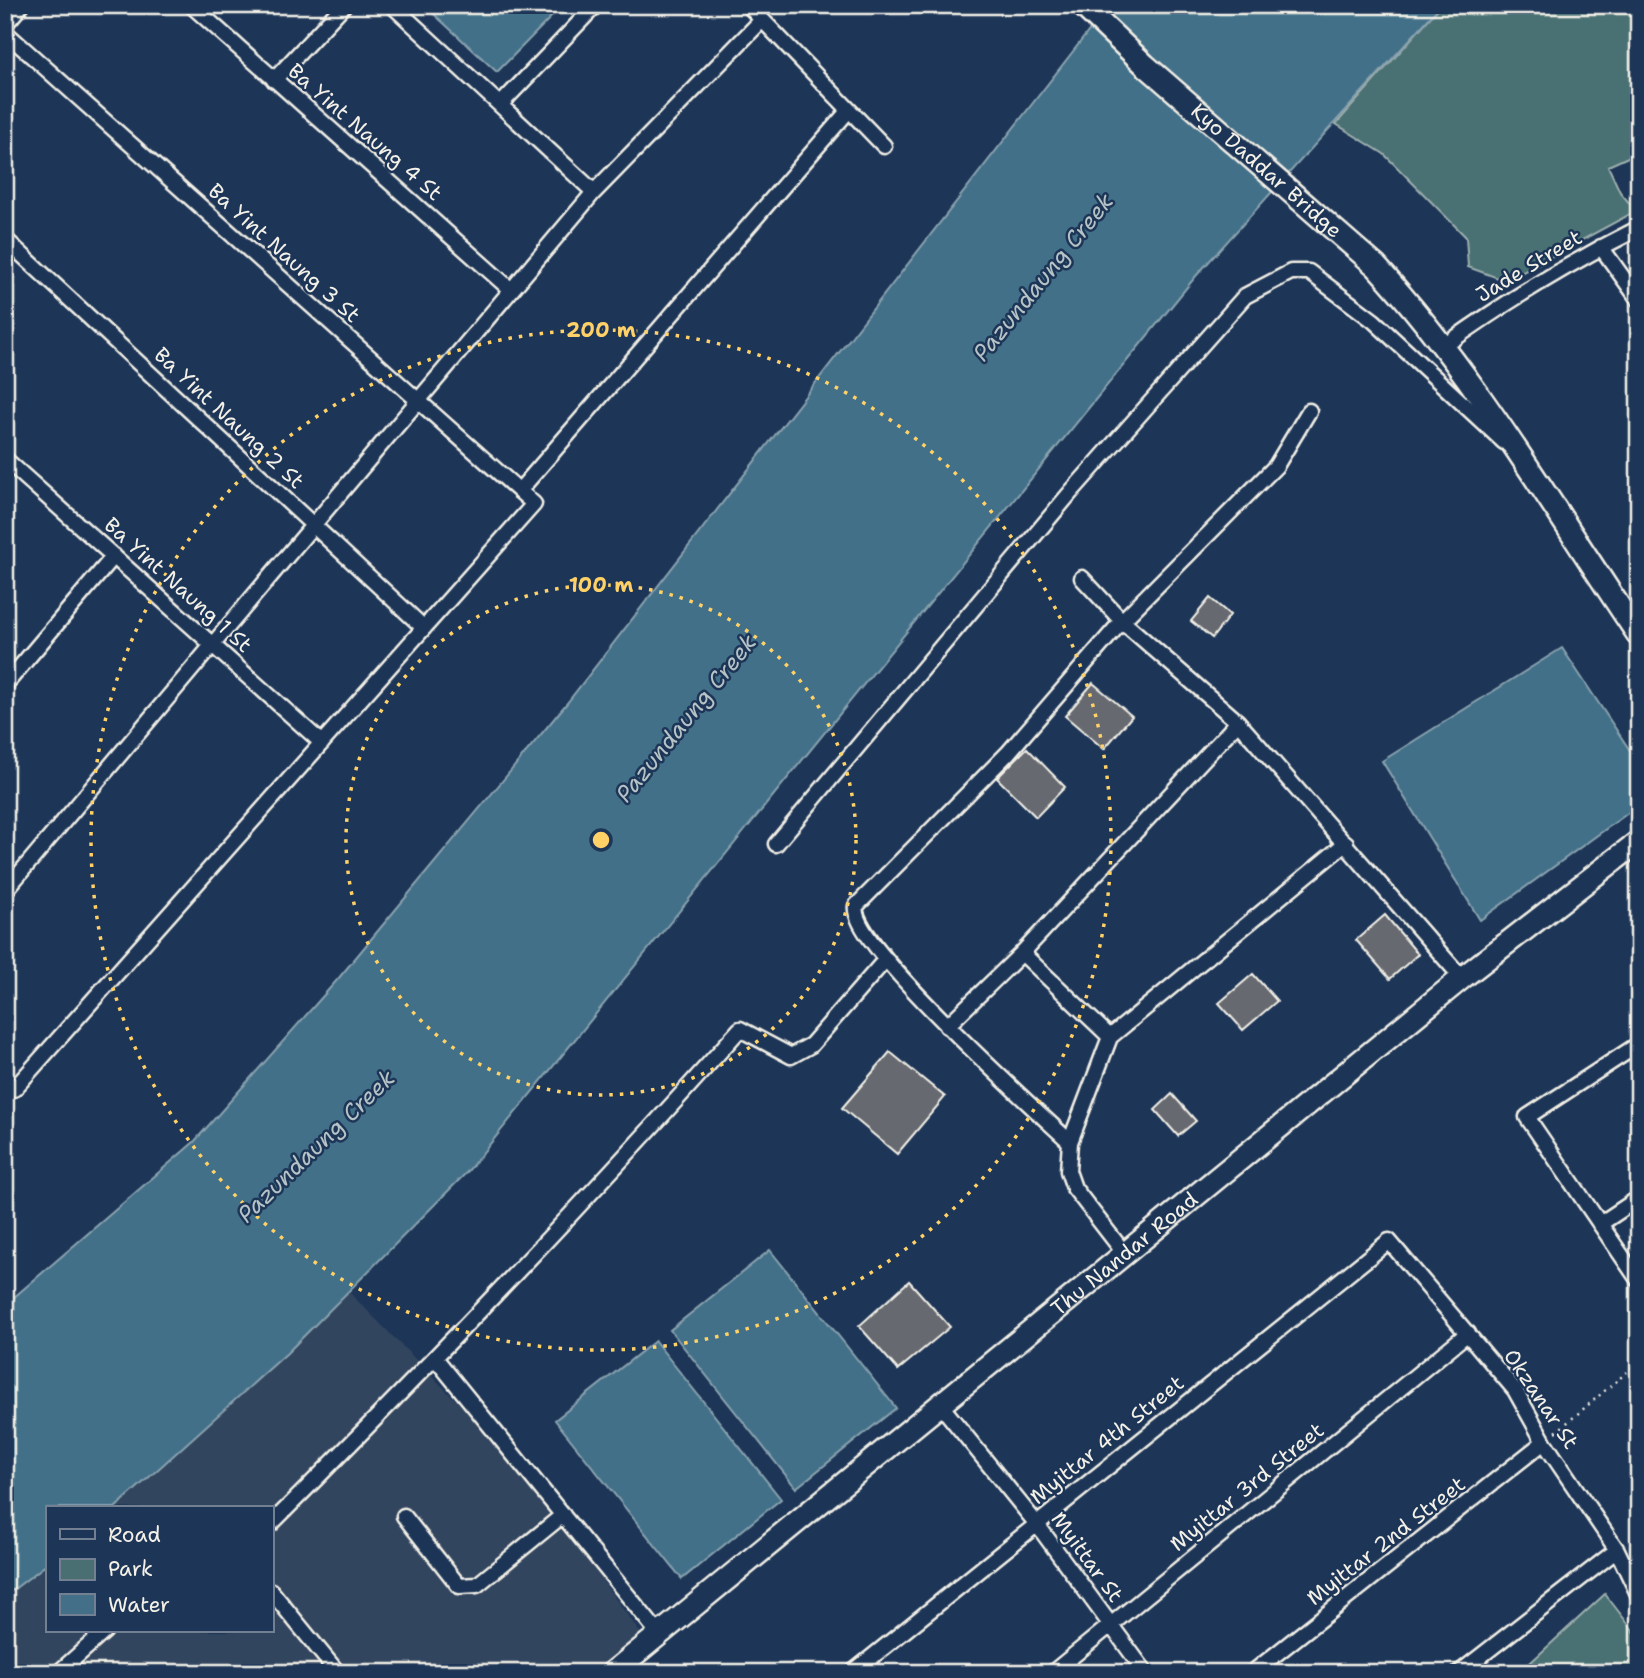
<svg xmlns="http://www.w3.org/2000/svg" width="1644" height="1678" font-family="'Shantell Sans',sans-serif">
<rect width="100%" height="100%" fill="#1d3557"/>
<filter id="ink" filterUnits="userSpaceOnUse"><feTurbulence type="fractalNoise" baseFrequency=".0143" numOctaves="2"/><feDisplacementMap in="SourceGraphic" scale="14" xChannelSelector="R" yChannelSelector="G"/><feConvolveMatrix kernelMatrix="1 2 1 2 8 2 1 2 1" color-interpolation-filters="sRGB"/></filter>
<g filter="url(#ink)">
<path fill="#33455e" d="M348,1291l165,167 134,184 -39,31h-603v-77l42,-32v67h224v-123h-156l172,-155z"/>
<path fill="#496f73" stroke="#9eb0ae" stroke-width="2" d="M1441,5h198v147l-31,14 12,26 16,19 -130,70 -38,-14 -2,-30 -82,-83 -48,-30z
M1605,1594l34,44v35h-120z"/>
<path fill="#436f89" stroke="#8aa3af" stroke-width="2" d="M424,5h139l-66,67z
M1109,5h332l-245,271 -728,895 -181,182 -172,155h-68v56l-42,32v-291l189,-163 144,-163 229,-276z
M1562,648l77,116v41l-159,115 -98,-159z
M770,1250l126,158 -100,80 -126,-158z
M655,1341l126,158 -99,80 -127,-159z"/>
<path fill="#666970" stroke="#f4f1e8" stroke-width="2" d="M1210,598l20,17 -18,23 -21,-17z
M1093,683l39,33 -28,33 -39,-33z
M1027,748l38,39 -29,30 -39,-39z
M1385,915l33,39 -28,25 -34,-39z
M1253,974l24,27 -34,29 -24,-27z
M890,1052l55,45 -48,57 -55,-46z
M1172,1094l24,27 -18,15 -23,-26z
M909,1281l41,46 -52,43 -39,-44z"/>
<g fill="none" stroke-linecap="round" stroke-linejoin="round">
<defs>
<path id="street" d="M191,5l320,285
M392,5l202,187
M748,5l136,141
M5,32l529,472 -520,585 -9,-7
M274,80l70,-75
M500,105l96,-100
M5,239l419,389
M1601,247l38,53
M1444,346c61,-44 127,-84 195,-118
M5,459l317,284
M519,491l330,-381
M1082,578l40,43 116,101 224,256
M5,685l109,-129
M776,844l295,-352 174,-196 46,-24h18l65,49 130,121
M5,891l589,-699 168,-172
M1022,953l88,84
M947,1026l75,-73 216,-231
M1639,1044l-112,73 112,164
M1070,1142c-33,-31 -223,-202 -214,-236l152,-153 114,-132 154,-155 33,-55
M1600,1224l39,-26
M1125,1254l-51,-66 -6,-17 2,-29 40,-105 236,-194
M436,1359l223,275
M939,1403l97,120 110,150
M404,1516l55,70 18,-1 86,-70
M271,1524c161,-161 318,-325 469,-495l51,27 20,-11 75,-86
M271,1591l67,82
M58,1673l47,-42
M852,1673l537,-432 126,149 29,52 73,108 22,46
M1052,1673l416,-340
M1252,1673l292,-231
M1459,1673l158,-123"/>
<g id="secondary">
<path id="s1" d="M1082,5l63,60 231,201c101,110 179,246 263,370"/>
<path d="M5,19l12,-14"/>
<path id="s2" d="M612,1673l850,-695 177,-137"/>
</g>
</defs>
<use href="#street" stroke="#f4f1e8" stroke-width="19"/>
<use href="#secondary" stroke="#f4f1e8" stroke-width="26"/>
<path stroke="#f4f1e8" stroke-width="2.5" stroke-dasharray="2 5" stroke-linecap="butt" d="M1556,1432l83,-70"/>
<use href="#street" stroke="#1d3557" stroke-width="14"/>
<use href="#secondary" stroke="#1d3557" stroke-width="21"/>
</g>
</g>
<g fill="none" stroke="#ffd166" stroke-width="3.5" stroke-dasharray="3.5 7">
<circle cx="601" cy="840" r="255"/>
<circle cx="601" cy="840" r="510"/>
</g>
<g text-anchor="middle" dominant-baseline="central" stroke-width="5" stroke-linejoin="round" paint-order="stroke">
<g font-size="21" fill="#f4f1e8" stroke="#1d3557">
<text transform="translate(365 132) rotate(41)">Ba Yint Naung 4 St</text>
<text stroke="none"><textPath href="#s1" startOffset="248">Kyo Daddar Bridge</textPath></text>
<text transform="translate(284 253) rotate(42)">Ba Yint Naung 3 St</text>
<text transform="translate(1529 266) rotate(-31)">Jade Street</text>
<text transform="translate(229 418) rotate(43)">Ba Yint Naung 2 St</text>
<text transform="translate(178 585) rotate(42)">Ba Yint Naung 1 St</text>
<text stroke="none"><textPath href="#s2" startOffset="662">Thu Nandar Road</textPath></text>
<text transform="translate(1541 1399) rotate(56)">Okzanar St</text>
<text transform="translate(1107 1440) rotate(-39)">Myittar 4th Street</text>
<text transform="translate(1247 1487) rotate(-39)">Myittar 3rd Street</text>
<text transform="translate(1386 1541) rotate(-38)">Myittar 2nd Street</text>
<text transform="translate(1087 1557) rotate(54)">Myittar St</text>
</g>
<g font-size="23" font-style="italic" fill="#b6c4c7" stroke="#1d3557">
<text transform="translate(1043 277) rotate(-51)">Pazundaung Creek</text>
<text transform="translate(686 718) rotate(-51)">Pazundaung Creek</text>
<text transform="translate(316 1146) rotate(-44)">Pazundaung Creek</text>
</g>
</g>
<circle cx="601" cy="840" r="10" fill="#ffd166" stroke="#1d3557" stroke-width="3.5"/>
<g font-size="21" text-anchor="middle" font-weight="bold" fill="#ffd166" stroke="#1d3557" stroke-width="5" stroke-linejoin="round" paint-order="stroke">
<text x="601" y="337">200 m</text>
<text x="601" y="592">100 m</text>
</g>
<rect width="1644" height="1678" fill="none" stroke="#1d3557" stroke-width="28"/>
<rect x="14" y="14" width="1616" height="1650" fill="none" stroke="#f4f1e8" stroke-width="2.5" filter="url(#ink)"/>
<rect x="46" y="1506" width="228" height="126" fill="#1d3557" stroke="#738091" stroke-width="2"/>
<rect x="60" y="1529" width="35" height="10" fill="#1d3557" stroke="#738091" stroke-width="2"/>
<text x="108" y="1542" font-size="21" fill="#f4f1e8">Road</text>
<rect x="60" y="1559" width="35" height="21" fill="#496f73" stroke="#738091" stroke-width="2"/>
<text x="108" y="1576" font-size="21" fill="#f4f1e8">Park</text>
<rect x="60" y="1594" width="35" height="21" fill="#436f89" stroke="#738091" stroke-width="2"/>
<text x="108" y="1612" font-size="21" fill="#f4f1e8">Water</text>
</svg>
